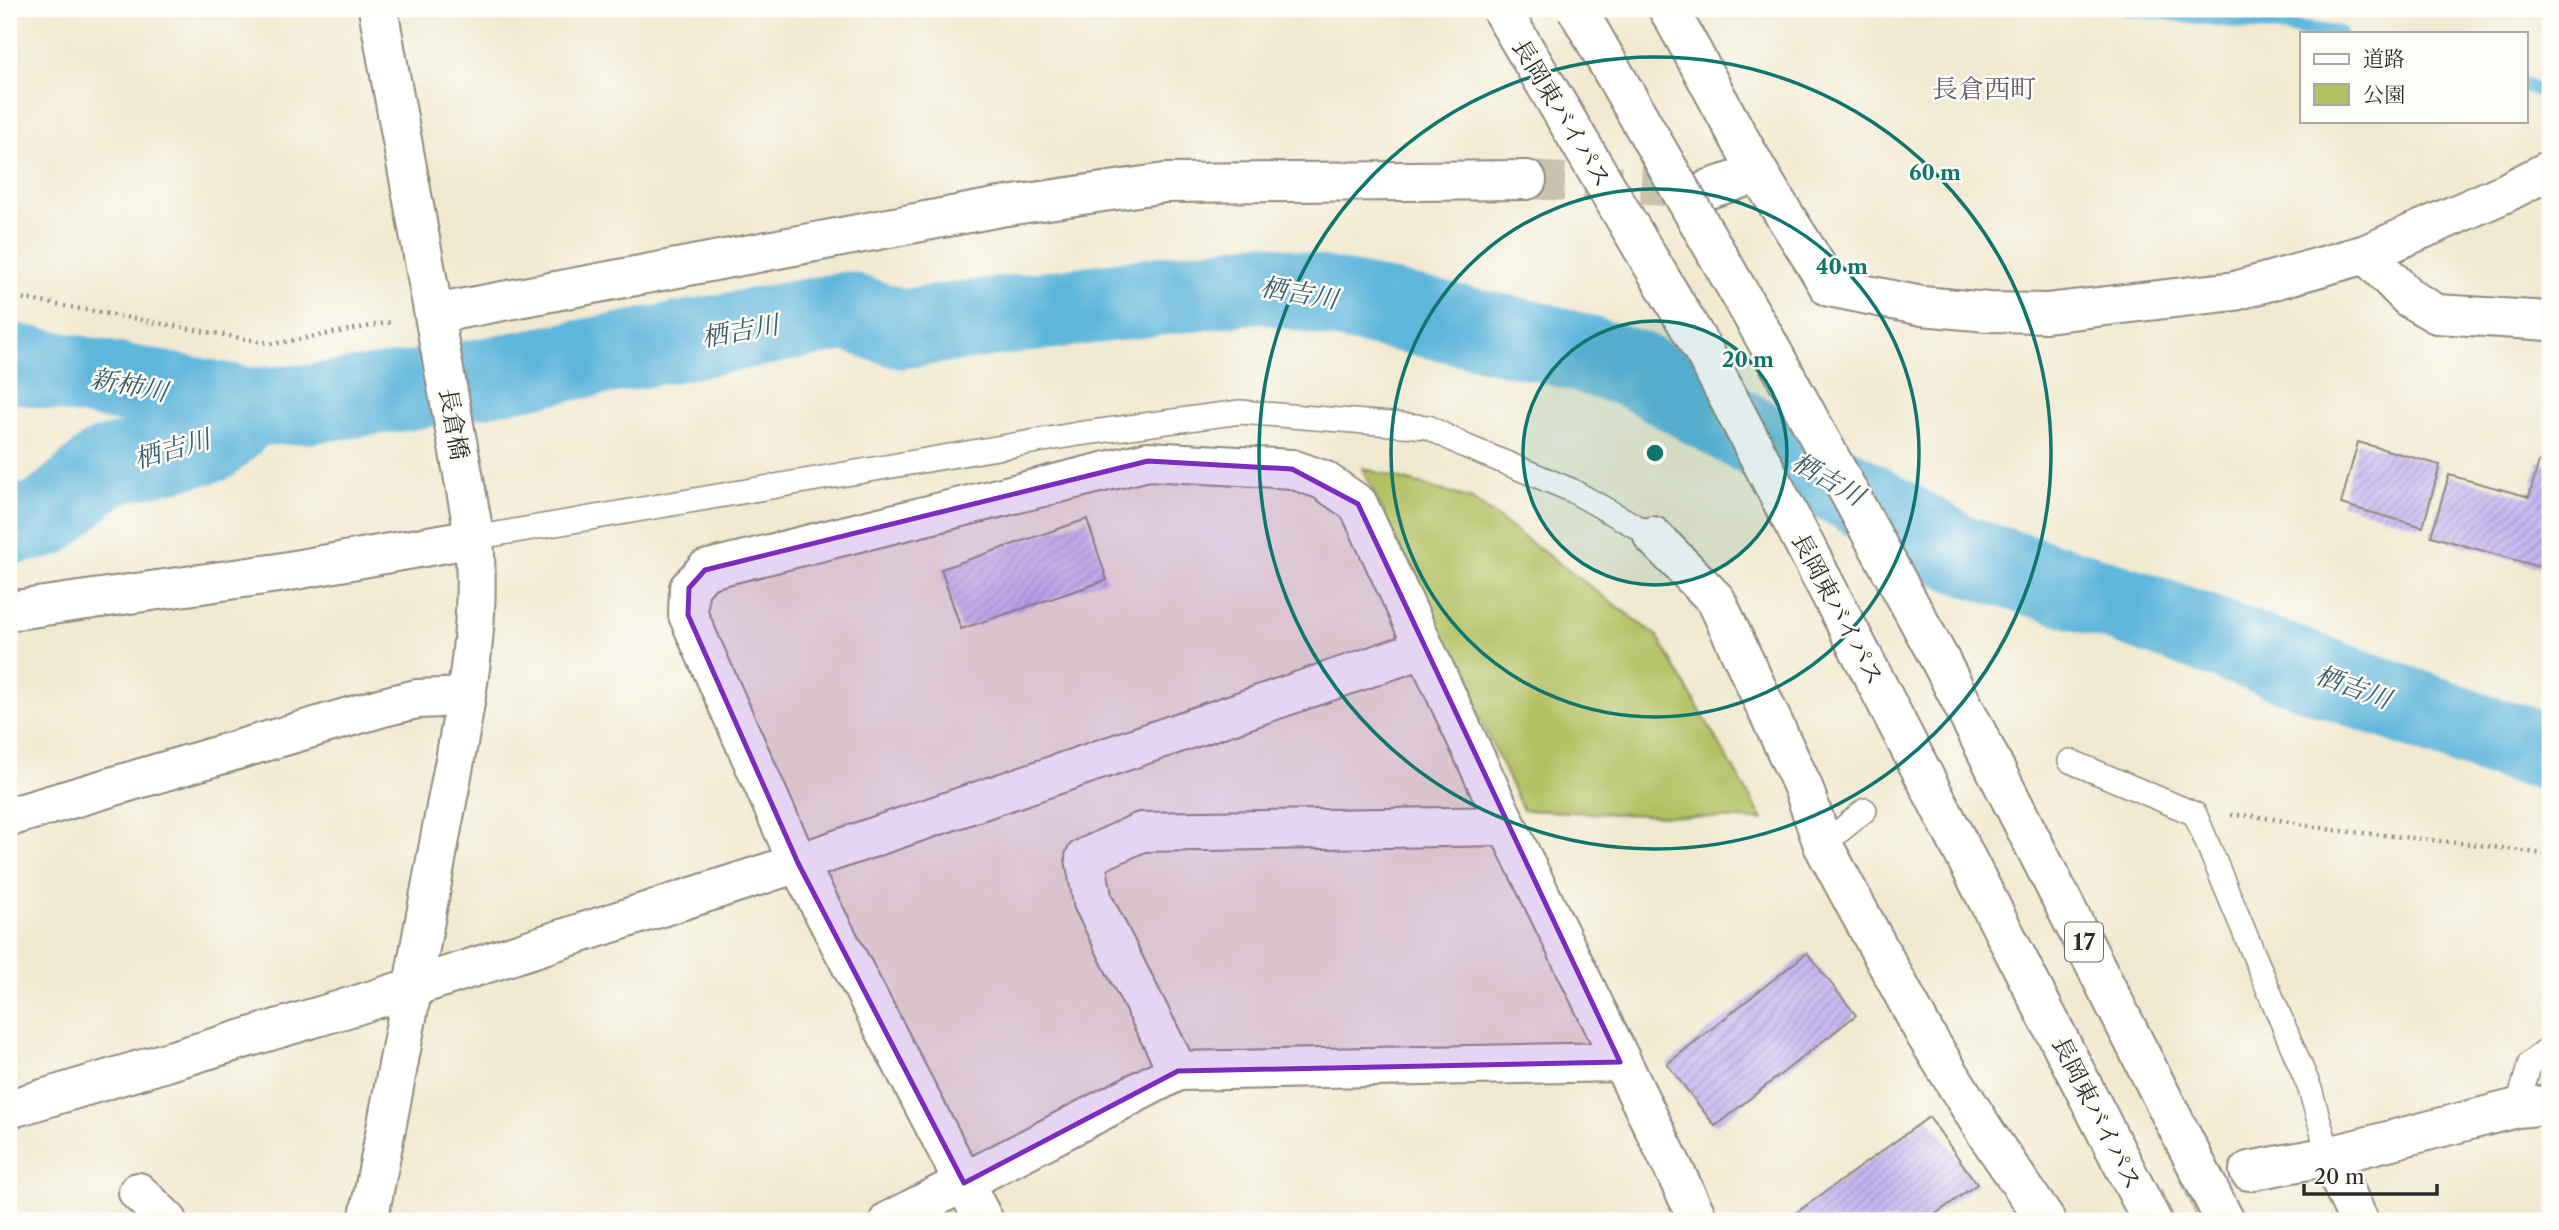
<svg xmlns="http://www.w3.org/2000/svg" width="2559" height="1230" font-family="'Libre Caslon Text','Noto Serif JP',serif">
<defs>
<pattern id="building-hatch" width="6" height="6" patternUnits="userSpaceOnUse" patternTransform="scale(1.75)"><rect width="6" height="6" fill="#c5b5f0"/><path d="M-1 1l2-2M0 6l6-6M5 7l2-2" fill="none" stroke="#a093c3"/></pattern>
</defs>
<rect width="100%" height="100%" fill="#fdfcf7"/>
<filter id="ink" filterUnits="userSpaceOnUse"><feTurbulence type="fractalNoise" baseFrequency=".0143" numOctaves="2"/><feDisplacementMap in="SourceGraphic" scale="14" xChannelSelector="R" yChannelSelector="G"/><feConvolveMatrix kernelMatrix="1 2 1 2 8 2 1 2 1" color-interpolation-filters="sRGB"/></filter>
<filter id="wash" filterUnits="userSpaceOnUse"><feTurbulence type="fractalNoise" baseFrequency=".00686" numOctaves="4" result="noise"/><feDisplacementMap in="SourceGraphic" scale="28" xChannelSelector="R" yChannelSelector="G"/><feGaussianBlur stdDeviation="1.57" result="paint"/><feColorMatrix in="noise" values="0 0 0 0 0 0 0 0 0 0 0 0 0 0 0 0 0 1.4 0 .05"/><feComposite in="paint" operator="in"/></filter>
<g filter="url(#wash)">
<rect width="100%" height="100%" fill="#f1e9cf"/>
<path fill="#b3c163" stroke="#6f7647" stroke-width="2" d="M1362,468l110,31 185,137 106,184 -240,-10z"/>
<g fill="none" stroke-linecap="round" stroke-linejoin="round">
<path stroke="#5eb6db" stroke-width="14" d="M2125,9l215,24
M2526,86l24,7"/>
<path stroke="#5eb6db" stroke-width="79" d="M9,362l241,45 58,-3 100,-13 438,-80 55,18 360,-46 285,60 90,27 324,184 164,51 369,132 57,15
M9,526l36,-7 60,-52 107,-24 38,-36"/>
</g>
<g id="blocks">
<path fill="url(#building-hatch)" d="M2358,442l82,23 -17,62 -82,-23z
M2539,461l11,4v105l-119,-34 18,-61 80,22z
M1087,519l20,61 -146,49 -20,-60z
M1807,953l49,62 -141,111 -48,-62z
M1929,1117l48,67 -51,37h-141z"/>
</g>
</g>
<g filter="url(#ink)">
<use href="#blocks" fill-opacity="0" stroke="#8e8a7d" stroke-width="2"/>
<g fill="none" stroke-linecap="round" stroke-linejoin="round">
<path stroke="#c9c3ae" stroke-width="38" stroke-dasharray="38 19" stroke-linecap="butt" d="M1527,180l180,9"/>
<path stroke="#c9c3ae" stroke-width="38" stroke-dasharray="38 19" stroke-linecap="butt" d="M2135,1221l114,-50"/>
<defs>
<path id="service" d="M474,538l604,-104 162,-22 188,15 37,19 106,44 82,46
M2070,761l125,53 115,275 19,67
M1823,845l42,-35
M2517,1108l13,-45 20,-16"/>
<path id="minor" d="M1668,9c32,54 59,110 91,164 22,39 48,75 70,114l93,19 66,6 58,1 189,-22 131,-37 139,-61 45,-23
M1709,189l50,-16
M2366,254l43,44 28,16 113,7
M434,314l566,-107 165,-24 362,-3
M1653,536l63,64 87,187 20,58 102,189 61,99 60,88
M9,611l269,-38 196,-35
M9,817l374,-110 34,-8 49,-2
M1178,1071l-85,-169 -8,-44 56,-26 366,-6
M9,1109l348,-104 441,-142 625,-214
M2329,1156l30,65
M138,1192l30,29
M368,1221c25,-125 48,-251 71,-377 19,-105 47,-214 33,-321l-94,-514
M889,1221l289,-150 442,-9
M984,1221l-186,-358 -110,-248 1,-27 16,-18 443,-109 144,8 31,11 35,24 149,322 192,395"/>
<path id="tertiary" d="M2249,1171l80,-15 188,-48 33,-3"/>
<path id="trunk" d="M1941,662l284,559
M1879,688l273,533"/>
</defs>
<use href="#service" stroke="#8e8a7d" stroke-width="26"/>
<use href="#minor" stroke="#8e8a7d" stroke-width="42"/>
<use href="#tertiary" stroke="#8e8a7d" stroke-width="42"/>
<use href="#trunk" stroke="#8e8a7d" stroke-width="42"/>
<path stroke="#8e8a7d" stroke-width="4.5" stroke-dasharray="2 5" stroke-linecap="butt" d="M9,296l265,48 118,-22
M2231,815c38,0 74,12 111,16 70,7 139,13 208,24"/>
<use href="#service" stroke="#fff" stroke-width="23"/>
<use href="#minor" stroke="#fff" stroke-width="38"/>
<use href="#tertiary" stroke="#fff" stroke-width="38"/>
<use href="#trunk" stroke="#fff" stroke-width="38"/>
<defs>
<path id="trunk-bridge" d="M1501,9l206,348 172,331
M1577,9l188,329 176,324"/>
</defs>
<use href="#trunk-bridge" stroke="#8e8a7d" stroke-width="42" stroke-linecap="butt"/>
<use href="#trunk-bridge" stroke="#fff" stroke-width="38"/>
</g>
</g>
<path fill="#7b2cbf" fill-opacity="0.2" stroke="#7b2cbf" stroke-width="5" stroke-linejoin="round" d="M1148,461l144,8 66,35 262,558 -442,9 -214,112 -166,-320 -110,-248 1,-27 16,-18z"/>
<circle cx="1655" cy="453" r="132" fill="#0f766e" fill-opacity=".12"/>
<g fill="none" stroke="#0f766e" stroke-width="3.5">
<circle cx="1655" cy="453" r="132"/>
<circle cx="1655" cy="453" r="264"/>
<circle cx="1655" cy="453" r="396"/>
</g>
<g text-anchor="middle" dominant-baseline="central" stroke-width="5" stroke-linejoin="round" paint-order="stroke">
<rect fill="#fdfcf7" stroke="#6a6a68" stroke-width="2" x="2065" y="922.5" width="38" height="39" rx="5"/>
<g font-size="23" font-weight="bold" fill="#2b2b2b">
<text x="2084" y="942">17</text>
</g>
<g font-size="24" fill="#2b2b2b" stroke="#fdfcf7">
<text transform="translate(1562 113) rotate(59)">長岡東バイパス</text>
<text transform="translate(454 424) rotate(80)">長倉橋</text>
<text transform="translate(1838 609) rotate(62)">長岡東バイパス</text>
<text transform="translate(2097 1113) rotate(63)">長岡東バイパス</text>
</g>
<g font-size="26" fill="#615b70" stroke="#fdfcf7">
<text x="1984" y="89">長倉西町</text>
</g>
<g font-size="26" font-style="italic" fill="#3d5c69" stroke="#fdfcf7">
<text transform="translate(1299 293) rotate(10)">栖吉川</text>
<text transform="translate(740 331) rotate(-10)">栖吉川</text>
<text transform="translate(129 385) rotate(11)">新柿川</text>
<text transform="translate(172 449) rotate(-16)">栖吉川</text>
<text transform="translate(1828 479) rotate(30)">栖吉川</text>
<text transform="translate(2353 687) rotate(20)">栖吉川</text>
</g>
</g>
<circle cx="1655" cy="453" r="10" fill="#0f766e" stroke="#fdfcf7" stroke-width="3.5"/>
<g font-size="21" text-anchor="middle" font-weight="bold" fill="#0f766e" stroke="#fdfcf7" stroke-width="5" stroke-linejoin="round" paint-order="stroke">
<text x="1935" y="180">60 m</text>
<text x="1842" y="274">40 m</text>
<text x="1748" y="367">20 m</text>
</g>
<rect width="2559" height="1230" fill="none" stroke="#fdfcf7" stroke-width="35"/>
<rect x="2300" y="32" width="228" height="91" fill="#fdfcf7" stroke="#a9a8a5" stroke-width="2"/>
<rect x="2314" y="54" width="35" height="10" fill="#ffffff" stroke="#a9a8a5" stroke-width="2"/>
<text x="2363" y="66" font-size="21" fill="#2b2b2b">道路</text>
<rect x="2314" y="84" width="35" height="21" fill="#b3c163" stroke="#a9a8a5" stroke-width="2"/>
<text x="2363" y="102" font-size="21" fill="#2b2b2b">公園</text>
<path d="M2304 1184v10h133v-10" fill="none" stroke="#2b2b2b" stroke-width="3.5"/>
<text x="2314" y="1184" font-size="21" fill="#2b2b2b" stroke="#fdfcf7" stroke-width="5" paint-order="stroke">20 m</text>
</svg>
